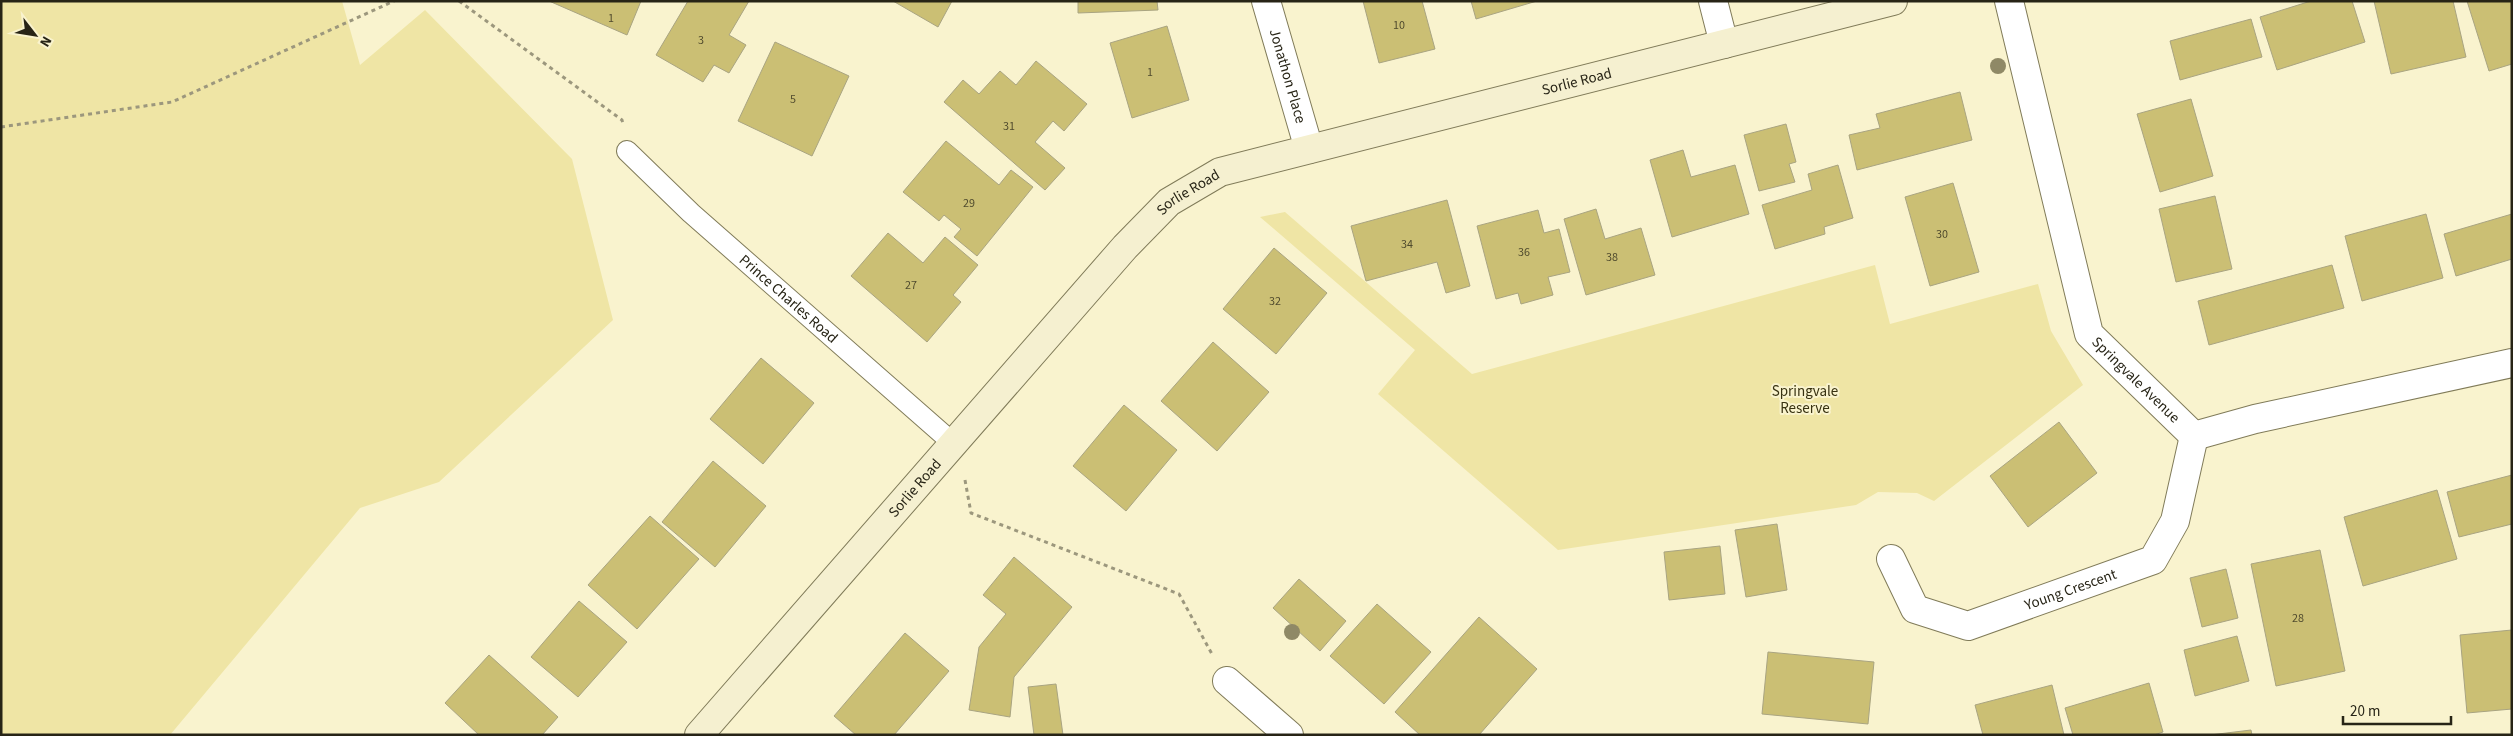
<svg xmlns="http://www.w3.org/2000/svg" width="2513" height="736" font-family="'Source Sans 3',sans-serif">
<rect width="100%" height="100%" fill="#f9f3ce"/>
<path fill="#efe5a5" d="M1,1h341l18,64 65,-55 147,149 41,161 -174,162 -79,26 -190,227h-169z
M1285,212l187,162 403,-109 15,59 148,-40 13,47 32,54 -149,116 -17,-8 -39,-1 -22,13 -298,45 -180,-156 37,-44 -155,-133z"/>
<path fill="#cbbf74" stroke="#a9a481" d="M549,1h92l-14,34z
M688,1h61l-20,34 17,10 -17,28 -15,-8 -11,17 -47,-27z
M893,1h59l-14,26z
M1078,1h79l1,9 -80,3z
M1363,1h59l13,48 -56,14z
M1471,1h66l-61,18z
M2311,1h41l13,41 -88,28 -17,-53z
M2374,1h79l13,56 -75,17z
M2467,1h45v63l-23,7z
M2251,19l11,38 -82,23 -10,-39z
M1167,26l22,74 -57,18 -22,-75z
M775,42l74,34 -37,80 -74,-35z
M1036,61l51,43 -23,27 -11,-10 -18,21 30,26 -20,22 -101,-88 19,-22 16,14 21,-23 16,14z
M1960,92l12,48 -115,30 -8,-35 31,-7 -4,-14z
M2191,99l22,77 -53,16 -23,-78z
M1786,124l10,38 -7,2 6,18 -36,9 -15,-56z
M946,141l53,44 12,-15 22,17 -56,69 -23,-19 7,-8 -17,-14 -5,6 -36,-29z
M1683,150l8,27 44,-12 14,49 -77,23 -22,-77z
M1838,165l15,53 -29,9 1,7 -50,15 -13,-44 50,-15 -4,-16z
M1953,183l26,89 -49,14 -25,-89z
M2215,196l17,73 -56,13 -17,-73z
M1447,200l23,86 -24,7 -9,-31 -71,19 -15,-55z
M1596,209l9,30 36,-11 14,47 -69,20 -22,-76z
M1538,210l6,23 15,-4 11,43 -22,5 5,18 -32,9 -3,-11 -22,6 -19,-73z
M2426,214l17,64 -81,23 -17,-65z
M2512,214v45l-56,17 -12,-42z
M888,233l35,30 22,-26 33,28 -25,30 8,7 -34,40 -76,-66z
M1274,248l53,45 -51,61 -53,-45z
M2332,265l12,43 -135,37 -11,-44z
M1213,342l56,50 -52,59 -56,-50z
M761,358l53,45 -51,61 -53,-45z
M1124,405l53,45 -51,61 -53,-45z
M2059,422l38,51 -69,54 -38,-51z
M713,461l53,45 -51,61 -53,-45z
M2512,475v49l-53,13 -12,-45z
M2437,490l20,69 -94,27 -19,-69z
M650,516l49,43 -62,70 -49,-44z
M1777,524l10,66 -41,7 -11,-67z
M1720,546l5,48 -56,6 -5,-48z
M2320,550l25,121 -69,15 -25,-122z
M1014,557l58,50 -58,70 -4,40 -41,-7 10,-63 27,-33 -23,-19z
M2226,569l12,49 -36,9 -12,-49z
M1299,579l47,42 -26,30 -47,-43z
M579,601l48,41 -49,55 -47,-40z
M1377,604l54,48 -47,52 -54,-48z
M1479,617l58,52 -58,66h-59l-25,-23z
M2512,630v79l-45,4 -7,-78z
M905,633l44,38 -55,64h-38l-22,-19z
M2237,636l12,45 -54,15 -11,-46z
M1768,652l106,10 -6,62 -106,-10z
M489,655l69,62 -16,18h-63l-34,-32z
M2149,683l14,49 -9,3h-81l-8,-27z
M1056,684l7,51h-29l-6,-48z
M2052,685l12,50h-81l-8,-30z
M2251,730l1,5h-42z"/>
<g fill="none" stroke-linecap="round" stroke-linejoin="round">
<defs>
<g id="lane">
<path id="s1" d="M627,151l64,62 263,231"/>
</g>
<g id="street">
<path id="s2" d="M1266,1l43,148"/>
<path d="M1713,1l11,43"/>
<path id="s3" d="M2009,1l80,333 105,102 61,-17 257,-56"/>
<path id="s4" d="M1891,559l24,50 53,17 185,-66 22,-39 19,-85"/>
<path d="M1227,681l62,54"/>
</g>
<g id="secondary">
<path id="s5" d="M699,735l426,-488 44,-45 51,-30 673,-171"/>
</g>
</defs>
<use href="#lane" stroke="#807b59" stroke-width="22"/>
<use href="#street" stroke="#807b59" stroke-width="30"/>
<use href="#secondary" stroke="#807b59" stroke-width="30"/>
<path stroke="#9c977d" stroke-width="3" stroke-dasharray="4 4" stroke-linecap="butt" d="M459,1l163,119 1,4
M1,127l171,-25 222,-101
M965,480l6,33 208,81 33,60"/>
<use href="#lane" stroke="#fff" stroke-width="20"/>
<use href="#street" stroke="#fff" stroke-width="28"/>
<use href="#secondary" stroke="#f5f0d0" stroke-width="28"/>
</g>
<g fill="#8f8966">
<circle cx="1998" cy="66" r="8"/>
<circle cx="1292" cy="632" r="8"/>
</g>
<g text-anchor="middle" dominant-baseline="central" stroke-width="4" stroke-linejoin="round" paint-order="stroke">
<g font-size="12" fill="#504b2e">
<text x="611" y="18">1</text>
<text x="1399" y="25">10</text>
<text x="701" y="40">3</text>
<text x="1150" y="72">1</text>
<text x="793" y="99">5</text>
<text x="1009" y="126">31</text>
<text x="969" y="203">29</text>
<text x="1942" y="234">30</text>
<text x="1407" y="244">34</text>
<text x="1524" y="252">36</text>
<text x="1612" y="257">38</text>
<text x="911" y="285">27</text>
<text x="1275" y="301">32</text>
<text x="2298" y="618">28</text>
</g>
<g font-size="15" fill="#272416" stroke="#f9f3ce">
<text stroke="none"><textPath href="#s2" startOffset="78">Jonathon Place</textPath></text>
<text stroke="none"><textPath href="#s5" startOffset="1138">Sorlie Road</textPath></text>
<text stroke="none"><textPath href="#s5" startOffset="732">Sorlie Road</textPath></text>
<text stroke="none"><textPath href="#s1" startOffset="219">Prince Charles Road</textPath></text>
<text stroke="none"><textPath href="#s3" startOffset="408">Springvale Avenue</textPath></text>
<text stroke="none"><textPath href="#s5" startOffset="328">Sorlie Road</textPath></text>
<text stroke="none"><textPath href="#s4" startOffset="220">Young Crescent</textPath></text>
</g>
<g font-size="15" fill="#383211" stroke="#f9f3ce">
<text x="1805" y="391">Springvale<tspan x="1805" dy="17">Reserve</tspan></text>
</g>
</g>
<rect width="2513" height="736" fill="none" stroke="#272416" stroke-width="5"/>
<g transform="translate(35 35) rotate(121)" stroke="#f9f3ce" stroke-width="4" paint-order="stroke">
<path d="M0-4L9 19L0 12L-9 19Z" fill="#272416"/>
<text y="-8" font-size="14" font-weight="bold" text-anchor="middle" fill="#272416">N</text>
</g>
<path d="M2343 716v8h108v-8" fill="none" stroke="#272416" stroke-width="2.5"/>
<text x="2350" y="716" font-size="15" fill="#272416" stroke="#f9f3ce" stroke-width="4" paint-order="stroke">20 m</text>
</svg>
